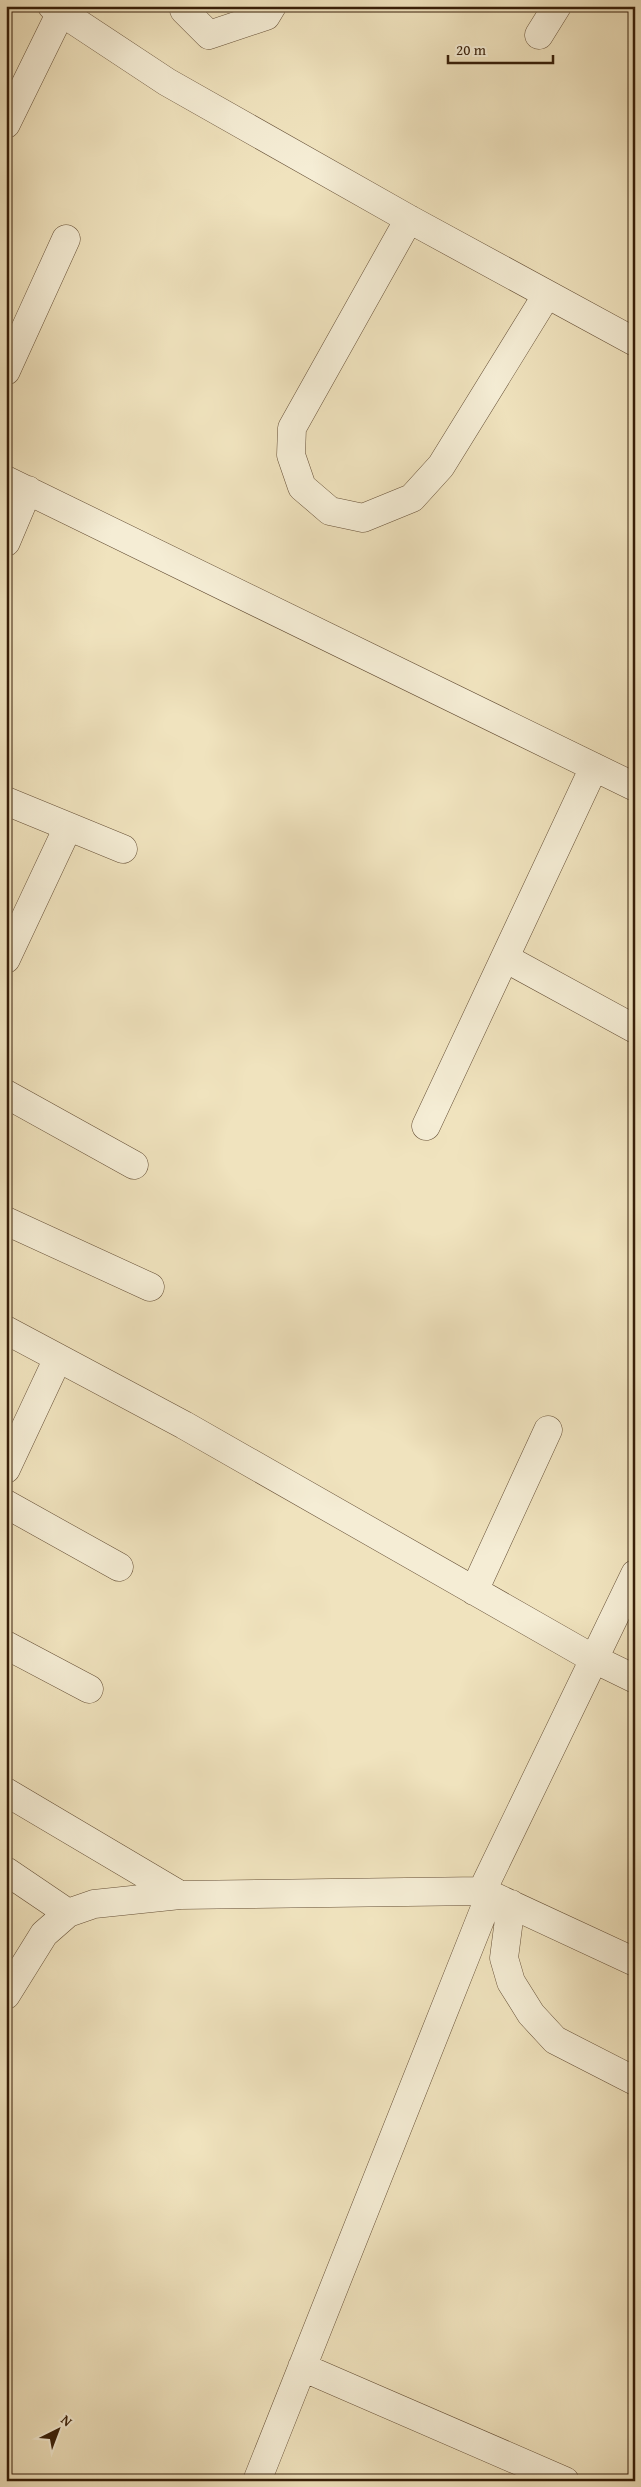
<svg xmlns="http://www.w3.org/2000/svg" width="641" height="2487" font-family="'Gentium Book Plus',serif">
<rect width="100%" height="100%" fill="#f0e3be"/>
<filter id="stains"><feTurbulence type="fractalNoise" baseFrequency=".004" numOctaves="4"/><feColorMatrix values="0 0 0 0 .2 0 0 0 0 .09 0 0 0 0 .02 0 0 0 .5 -.17"/></filter>
<radialGradient id="worn" r=".72"><stop offset=".6" stop-color="#630" stop-opacity="0"/><stop offset="1" stop-color="#630" stop-opacity=".3"/></radialGradient>
<g fill="none" stroke-linecap="round" stroke-linejoin="round">
<defs>
<path id="minor" d="M52,6l115,76 242,137 226,123
M183,6l1,4 25,25 57,-19 6,-10
M539,35l18,-29
M6,124l55,-112
M409,219l-117,209 -1,27 11,32 28,24 33,7 49,-20 29,-32 105,-170
M6,371l60,-132
M6,480l629,307
M6,542l22,-52
M6,801l117,48
M505,958l130,71
M6,959l62,-132
M6,1094l128,71
M426,1126l168,-359
M6,1221l144,66
M6,1330l178,95 410,234 41,20
M6,1469l52,-111
M6,1504l113,63
M474,1591l74,-161
M6,1645l83,44
M6,1792l174,103
M6,1871l62,42
M482,1891l153,-317
M511,1904l-7,54 7,24 20,32 24,26 80,41
M6,1995l38,-61 24,-21 26,-9 86,-9 302,-4 153,71
M302,2367l263,114
M257,2481l233,-586"/>
</defs>
<use href="#minor" stroke="#654f36" stroke-width="29"/>
<use href="#minor" stroke="#f5edd5" stroke-width="28"/>
</g>
<rect width="641" height="2487" fill="none" stroke="#f0e3be" stroke-width="25"/>
<rect x="8" y="8" width="626" height="2472" fill="none" stroke="#371e08" stroke-width="2.5"/>
<rect x="12" y="12" width="616" height="2462" fill="none" stroke="#371e08"/>
<g transform="translate(58 2430) rotate(42)" stroke="#f5edd5" stroke-width="4" paint-order="stroke">
<path d="M0-4L9 19L0 12L-9 19Z" fill="#371e08"/>
<text y="-8" font-size="14" font-weight="bold" text-anchor="middle" fill="#371e08">N</text>
</g>
<path d="M448 55v8h105v-8" fill="none" stroke="#371e08" stroke-width="2.5"/>
<text x="456" y="55" font-size="15" fill="#371e08" stroke="#f5edd5" stroke-width="4" paint-order="stroke">20 m</text>
<rect width="100%" height="100%" filter="url(#stains)"/>
<rect width="100%" height="100%" fill="url(#worn)"/>
</svg>
